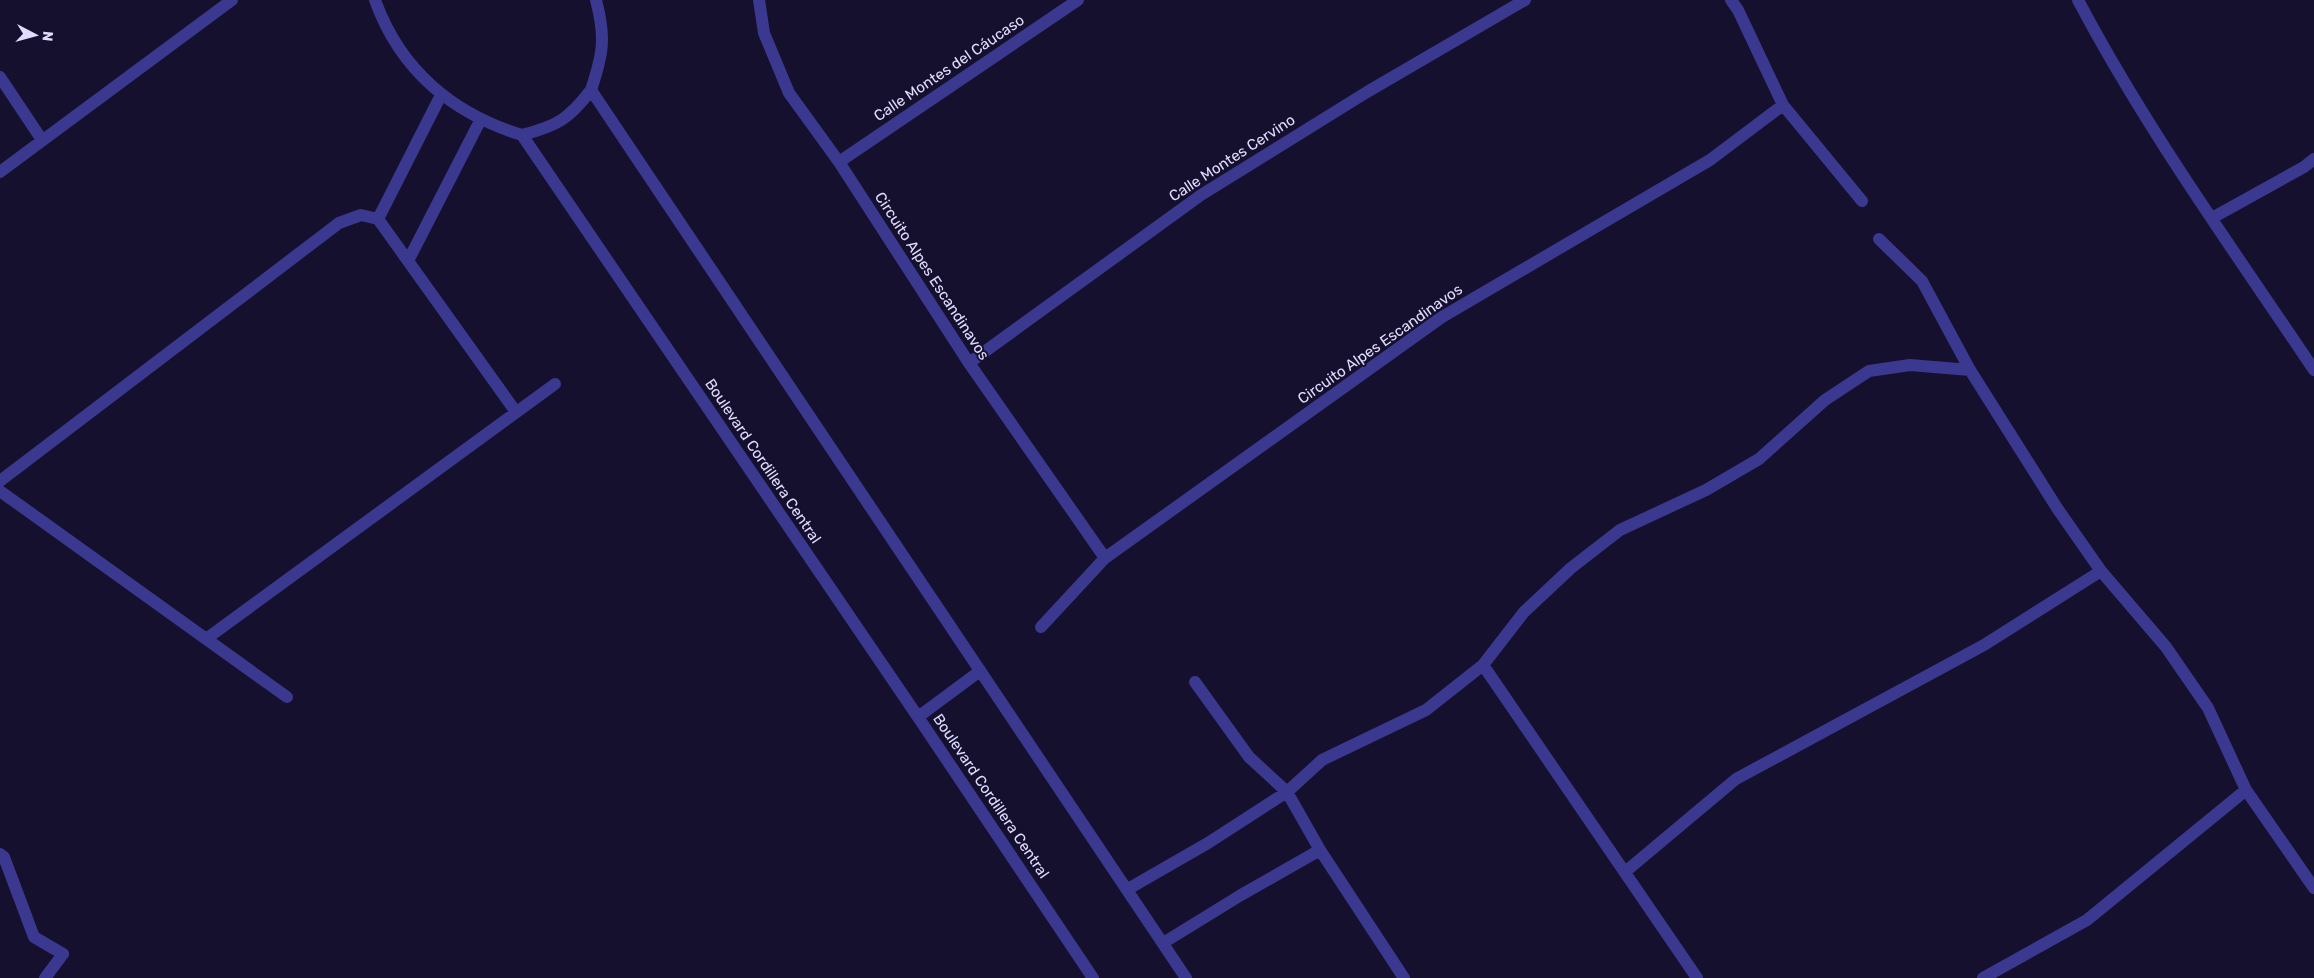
<svg xmlns="http://www.w3.org/2000/svg" width="2314" height="978" font-family="Rubik,sans-serif">
<rect width="100%" height="100%" fill="#15102d"/>
<g fill="none" stroke-linecap="round" stroke-linejoin="round">
<path stroke="#3b388f" stroke-width="12" d="M0,854l4,3 30,80 29,17"/>
<path stroke="#3b388f" stroke-width="12" d="M375,0c25,70 78,114 147,135l396,582 175,261
M596,0c10,38 7,54 -5,90l595,888
M759,0l5,33 25,60 50,69 130,201 136,195
M1731,0l7,10 45,95 79,96
M2078,0c68,129 155,249 236,370
M0,77l42,63
M522,135c35,-9 47,-16 69,-45
M839,162l239,-162
M0,172l232,-172
M2212,218l92,-51 10,-8
M378,219l63,-124
M1879,239l43,42 48,89 87,138 44,63 65,76 42,61 38,82 68,98
M408,261l73,-142
M969,363l232,-168 166,-103 158,-92
M0,481l339,-258 22,-8 17,4 138,193
M0,491l287,206
M1041,627l64,-69 337,-241 268,-157 73,-55
M206,639l349,-255
M1483,665l214,313
M1195,682l54,75 38,35 33,58 84,128
M918,717l62,-46
M1625,872l111,-93 248,-134 117,-74
M1128,889l80,-46 79,-51 35,-32 104,-50 57,-45 41,-53 47,-44 49,-38 86,-40 53,-31 66,-59 44,-29 41,-6 60,5
M1163,943l78,-48 79,-45
M45,978l18,-24
M1983,978l104,-58 159,-130"/>
</g>
<g text-anchor="middle" dominant-baseline="central" stroke-width="4" stroke-linejoin="round" paint-order="stroke">
<g font-size="15" fill="#e0dcff" stroke="#15102d">
<text transform="translate(949 68) rotate(-34)">Calle Montes del Cáucaso</text>
<text transform="translate(1232 158) rotate(-33)">Calle Montes Cervino</text>
<text transform="translate(932 276) rotate(57)">Circuito Alpes Escandinavos</text>
<text transform="translate(1380 344) rotate(-35)">Circuito Alpes Escandinavos</text>
<text transform="translate(763 461) rotate(56)">Boulevard Cordillera Central</text>
<text transform="translate(991 796) rotate(56)">Boulevard Cordillera Central</text>
</g>
</g>
<g transform="translate(35 35) rotate(96)" stroke="#15102d" stroke-width="4" paint-order="stroke">
<path d="M0-4L9 19L0 12L-9 19Z" fill="#e0dcff"/>
<text y="-8" font-size="14" font-weight="bold" text-anchor="middle" fill="#e0dcff">N</text>
</g>
</svg>
